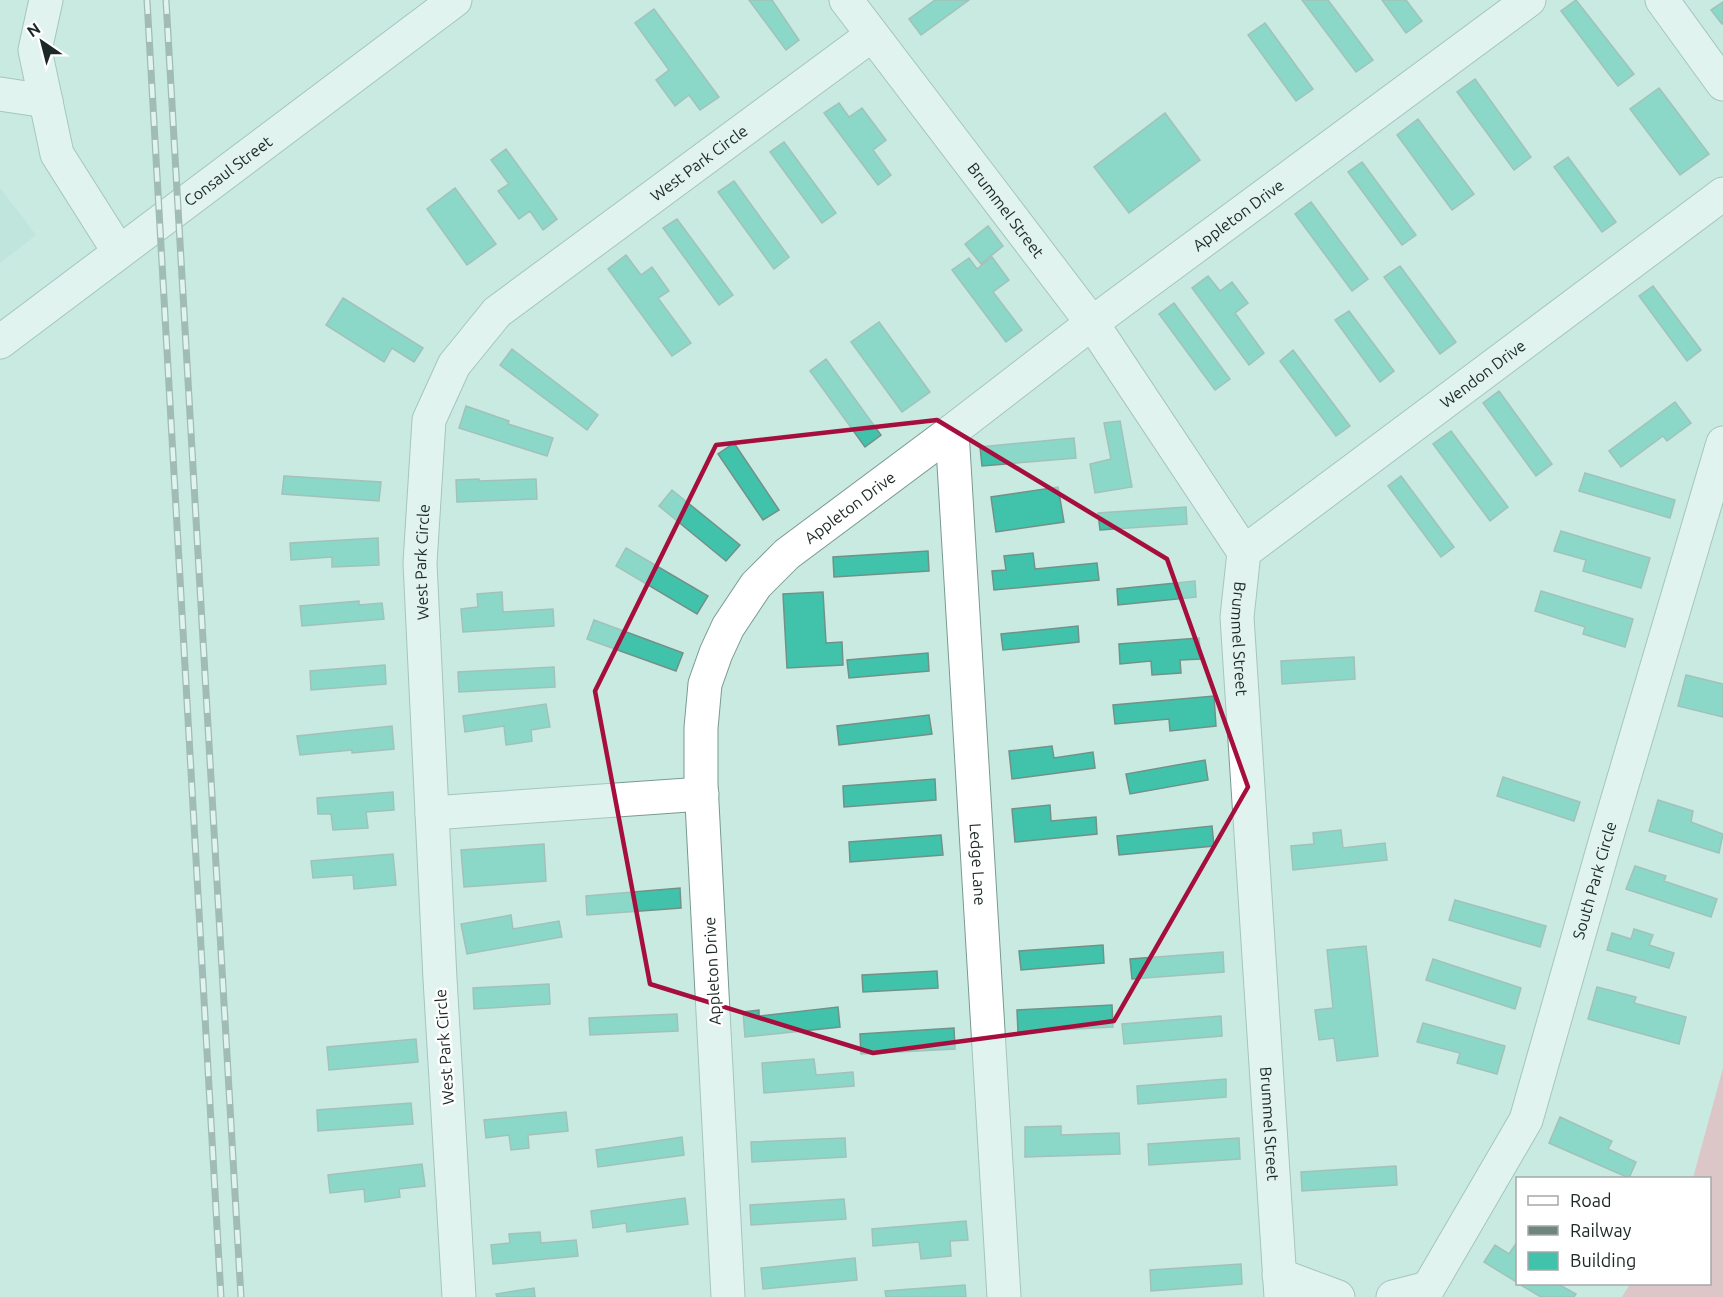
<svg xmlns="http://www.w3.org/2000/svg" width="1723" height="1297" font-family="Ubuntu,sans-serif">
<rect width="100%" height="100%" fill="#c9eae1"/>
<path fill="#b6e0d5" d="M0,188l36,47 -36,28z"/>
<path fill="#f39ca6" d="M1723,1068v229h-101l8,-13h80v-106h-17z"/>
<path fill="#41c3ab" stroke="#729189" stroke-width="1.5" d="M749,0h23l27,40 -13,10z
M935,0h34l-48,35 -12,-16z
M1302,0h26l45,60 -17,12z
M1382,0h24l16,21 -16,12z
M1576,0l58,74 -16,12 -57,-75z
M1723,2v21l-1,1 -11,-14z
M654,9l65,88 -19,13 -11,-15 -14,11 -19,-26 13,-10 -34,-47z
M1265,23l48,66 -17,12 -48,-66z
M1475,79l56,78 -17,13 -57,-78z
M1659,88l50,66 -29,21 -50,-66z
M839,103l10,14 13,-9 24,32 -13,10 18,25 -13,10 -54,-72z
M1165,113l35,47 -71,53 -35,-46z
M1418,119l56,75 -22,16 -55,-75z
M784,142l52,71 -14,10 -52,-71z
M506,149l51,70 -14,11 -13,-19 -11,8 -21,-28 11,-7 -18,-24z
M1568,157l48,65 -14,10 -48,-65z
M1362,162l54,73 -14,10 -54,-73z
M734,181l55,76 -15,12 -56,-77z
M455,188l41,56 -29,21 -40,-56z
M1311,202l57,77 -16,12 -57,-77z
M677,219l56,76 -14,10 -56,-77z
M988,226l15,20 -22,18 -16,-20z
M626,255l15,20 11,-8 17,24 -11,7 33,45 -19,13 -64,-87z
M992,257l17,23 -16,12 29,38 -16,12 -54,-72 17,-12 8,11z
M1400,266l56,76 -16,12 -56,-77z
M1208,276l12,15 12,-9 16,21 -13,10 29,40 -15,12 -57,-77z
M1653,286l48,64 -14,11 -48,-65z
M343,298l80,50 -9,14 -22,-14 -8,14 -58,-37z
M1174,303l56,76 -15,11 -56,-76z
M1349,311l45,60 -14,11 -45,-62z
M879,322l51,70 -28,20 -51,-70z
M512,349l86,66 -11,15 -87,-65z
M1293,350l57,76 -14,10 -56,-75z
M826,359l55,76 -16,12 -55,-76z
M1499,391l53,73 -16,12 -53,-73z
M1675,402l16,21 -24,18 -4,-5 -42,31 -12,-16z
M466,406l43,15 -1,3 45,14 -6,18 -88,-28z
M1120,421l12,66 -37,6 -5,-29 21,-5 -7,-36z
M1451,431l57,76 -18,14 -57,-77z
M1074,438l2,20 -94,8 -2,-19z
M734,443l45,67 -16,10 -45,-66z
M1585,473l90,27 -5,18 -91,-27z
M284,476l97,6 -2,19 -97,-7z
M1401,476l53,71 -13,10 -53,-71z
M479,479v2l57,-2 1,20 -80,3 -1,-22z
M1058,487l6,35 -68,10 -5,-35z
M672,490l68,55 -14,16 -67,-55z
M1186,507l1,17 -87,6 -2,-17z
M1561,531l89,27 -9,30 -58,-17 3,-11 -32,-9z
M378,538l1,27 -47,2v-10l-41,3 -1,-17z
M626,548l82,48 -11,18 -81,-48z
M928,551l1,20 -95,6 -1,-20z
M1033,553l2,16 62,-6 2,17 -105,10 -2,-19 14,-1 -2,-14z
M1195,581l1,16 -78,8 -1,-16z
M1541,591l92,28 -8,28 -42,-13 2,-7 -50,-16z
M502,592l1,20 50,-3 1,17 -91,6 -2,-23 17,-2 -1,-13z
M823,592l3,51 16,-1 1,23 -56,3 -4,-74z
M359,601v4l23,-2 2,16 -82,7 -2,-20z
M594,620l89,33 -7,18 -89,-32z
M1078,626l1,16 -76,8 -2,-16z
M1199,638l2,21 -21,1 1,13 -29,2 -1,-14 -31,3 -1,-20z
M928,653l1,18 -80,7 -2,-18z
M1354,657l1,22 -73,5 -1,-23z
M385,665l1,19 -75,6 -1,-19z
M554,667l1,20 -96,5 -1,-20z
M1686,675l37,9v33l-45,-11z
M1214,696l2,30 -46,5 -1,-12 -54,5 -2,-19z
M546,704l4,23 -19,3 1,11 -26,4 -2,-19 -39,6 -2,-16z
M929,715l3,19 -93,11 -2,-19z
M392,726l2,23 -42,4v-3l-52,5 -3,-19z
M1052,746l2,12 39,-6 2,16 -83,11 -3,-28z
M1205,760l3,20 -78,14 -4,-20z
M1503,777l77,25 -6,19 -77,-25z
M935,779l1,21 -92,7 -1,-21z
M393,792l1,18 -28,2 2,16 -35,2 -2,-16h-13l-1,-16z
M1658,800l35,11 -2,11 32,12 -4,19 -70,-22z
M1050,805l1,16 45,-4 1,17 -82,8 -3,-33z
M1212,826l2,20 -95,9 -2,-19z
M1341,830l2,18 42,-5 2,17 -94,10 -2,-24 23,-2 -1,-11z
M941,835l2,20 -93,7 -1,-20z
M544,844l2,37 -82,6 -3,-37z
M393,854l3,31 -42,4 -1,-14 -40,3 -2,-17z
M1635,866l31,10 -2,5 53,18 -6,18 -85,-28z
M680,888l1,20 -94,7 -1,-19z
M1455,900l91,26 -6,21 -91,-27z
M511,915l2,14 46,-8 3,16 -95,17 -6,-30z
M1634,929l19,6 -4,10 25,8 -5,15 -62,-18 5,-17 19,6z
M1103,945l1,18 -83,7 -2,-19z
M1366,946l12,110 -41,5 -3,-23 -15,2 -4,-30 18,-2 -6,-58z
M1223,952l1,20 -92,7 -2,-20z
M1433,959l88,29 -6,21 -89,-29z
M937,971l1,17 -75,4 -1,-17z
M549,984l1,20 -76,5 -1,-21z
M1597,987l39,10 -2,6 52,14 -7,27 -91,-25z
M1112,1005l1,22 -95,5 -1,-22z
M838,1007l2,20 -95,10 -2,-25 16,-2v6z
M677,1014l1,17 -88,4 -1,-17z
M1221,1016l1,20 -98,8 -2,-20z
M1423,1023l82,23 -8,28 -40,-11 3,-10 -43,-11z
M954,1028l1,21 -94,5 -1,-20z
M416,1039l2,23 -89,8 -2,-23z
M814,1059l2,16 37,-3 1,14 -90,7 -2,-30z
M1226,1079v18l-88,7 -1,-18z
M411,1103l2,21 -95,7 -1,-21z
M566,1112l2,19 -40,4 1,13 -18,2 -2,-15 -23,3 -2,-18z
M1560,1117l52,24 -4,8 28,13 -7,16 -80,-35z
M1061,1126v9l58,-2 1,21 -95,3v-30z
M682,1137l2,18 -86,12 -2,-17z
M845,1138l1,19 -94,5 -1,-20z
M1239,1138l1,21 -91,6 -1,-21z
M422,1164l3,22 -26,3 1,8 -35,5 -1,-13 -34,4 -2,-18z
M1396,1166l1,19 -95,6 -1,-19z
M685,1198l3,26 -61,8 -1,-9 -33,5 -2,-17z
M844,1199l2,20 -95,6 -1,-20z
M966,1221l2,19 -18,1 1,15 -30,3 -2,-17 -46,4 -1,-17z
M540,1232l1,11 35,-3 2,16 -85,8 -2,-19 19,-2 -1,-9z
M1517,1242h1v41l-34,-21 11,-17 14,9z
M855,1258l2,22 -94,9 -2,-21z
M1241,1264l1,20 -91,7 -1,-21z
M1519,1284h39l18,10 -2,3h-33z
M965,1285l1,12h-80l-1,-6z
M534,1288l1,9h-38l-1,-3z"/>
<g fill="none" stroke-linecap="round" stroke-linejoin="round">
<defs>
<g id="minor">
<path d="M46,0l-11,50 22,104 62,98"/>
<path id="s1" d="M846,0l246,323 152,229 -7,65 44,680"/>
<path d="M1662,0l61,84"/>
<path d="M0,94l46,7"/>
<path id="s2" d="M0,342l455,-342"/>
<path id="s3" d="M952,431l52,866"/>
<path id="s4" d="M1244,552l479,-358"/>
<path d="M432,813l270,-19"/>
<path d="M1279,1275l59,22"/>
<path id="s5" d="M459,1297l-19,-318 -20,-416 9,-143 25,-55 43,-53 375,-277"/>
<path id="s6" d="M728,1297l-27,-513v-56l4,-44 11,-31 12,-26 28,-42 31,-31 165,-123 140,-108 437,-323"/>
<path d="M1393,1297l35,-9"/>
<path id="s7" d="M1423,1297l103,-177 80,-281 117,-396"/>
</g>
</defs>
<use href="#minor" stroke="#7a9991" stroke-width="35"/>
<use href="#minor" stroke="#fff" stroke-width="33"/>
<defs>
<path id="rail" d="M147,0l74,1297
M166,0l75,1297"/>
</defs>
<use href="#rail" stroke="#6f857f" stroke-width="7"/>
<use href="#rail" stroke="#fff" stroke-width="4.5" stroke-dasharray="14" stroke-linecap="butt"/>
</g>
<path d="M0 0H1723V1297H0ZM937,420l230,139 81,228 -134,234 -241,32 -223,-69 -55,-293 121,-246z" fill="#c9eae1" fill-opacity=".55" fill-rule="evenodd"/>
<path fill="none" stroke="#a60e3d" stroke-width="4.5" stroke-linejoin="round" d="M937,420l230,139 81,228 -134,234 -241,32 -223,-69 -55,-293 121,-246z"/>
<g text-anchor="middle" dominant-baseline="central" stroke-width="5" stroke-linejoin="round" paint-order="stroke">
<g font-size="16" fill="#1c2825" stroke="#fff">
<text stroke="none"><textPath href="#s5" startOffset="1258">West Park Circle</textPath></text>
<text stroke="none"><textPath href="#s2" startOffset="285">Consaul Street</textPath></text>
<text stroke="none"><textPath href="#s1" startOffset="264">Brummel Street</textPath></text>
<text stroke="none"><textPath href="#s6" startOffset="1334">Appleton Drive</textPath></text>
<text stroke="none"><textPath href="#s4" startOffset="298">Wendon Drive</textPath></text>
<text stroke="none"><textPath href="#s6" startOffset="848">Appleton Drive</textPath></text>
<text stroke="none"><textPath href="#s5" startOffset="736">West Park Circle</textPath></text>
<text stroke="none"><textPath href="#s1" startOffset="768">Brummel Street</textPath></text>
<text stroke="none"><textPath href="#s3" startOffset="434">Ledge Lane</textPath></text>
<text stroke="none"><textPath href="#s7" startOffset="454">South Park Circle</textPath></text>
<text transform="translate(712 971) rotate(-93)">Appleton Drive</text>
<text transform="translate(444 1047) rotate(-94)">West Park Circle</text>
<text stroke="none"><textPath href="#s1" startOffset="1254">Brummel Street</textPath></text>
</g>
</g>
<rect x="1516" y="1177" width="195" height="108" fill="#ffffff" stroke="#a4a9a8" stroke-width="1.5"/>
<rect x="1528" y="1196" width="30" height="9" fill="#ffffff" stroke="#a4a9a8" stroke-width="1.5"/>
<text x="1570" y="1207" font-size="18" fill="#1c2825">Road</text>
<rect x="1528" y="1226" width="30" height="9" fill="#6f857f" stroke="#a4a9a8" stroke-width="1.5"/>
<text x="1570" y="1237" font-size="18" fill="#1c2825">Railway</text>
<rect x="1528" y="1252" width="30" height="18" fill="#41c3ab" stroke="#a4a9a8" stroke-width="1.5"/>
<text x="1570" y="1267" font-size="18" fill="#1c2825">Building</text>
<g transform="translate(42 42) rotate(325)" stroke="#ffffff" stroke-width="4.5" paint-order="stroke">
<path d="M0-4.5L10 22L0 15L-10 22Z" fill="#1c2825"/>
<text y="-9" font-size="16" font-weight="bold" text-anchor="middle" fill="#1c2825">N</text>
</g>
</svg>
